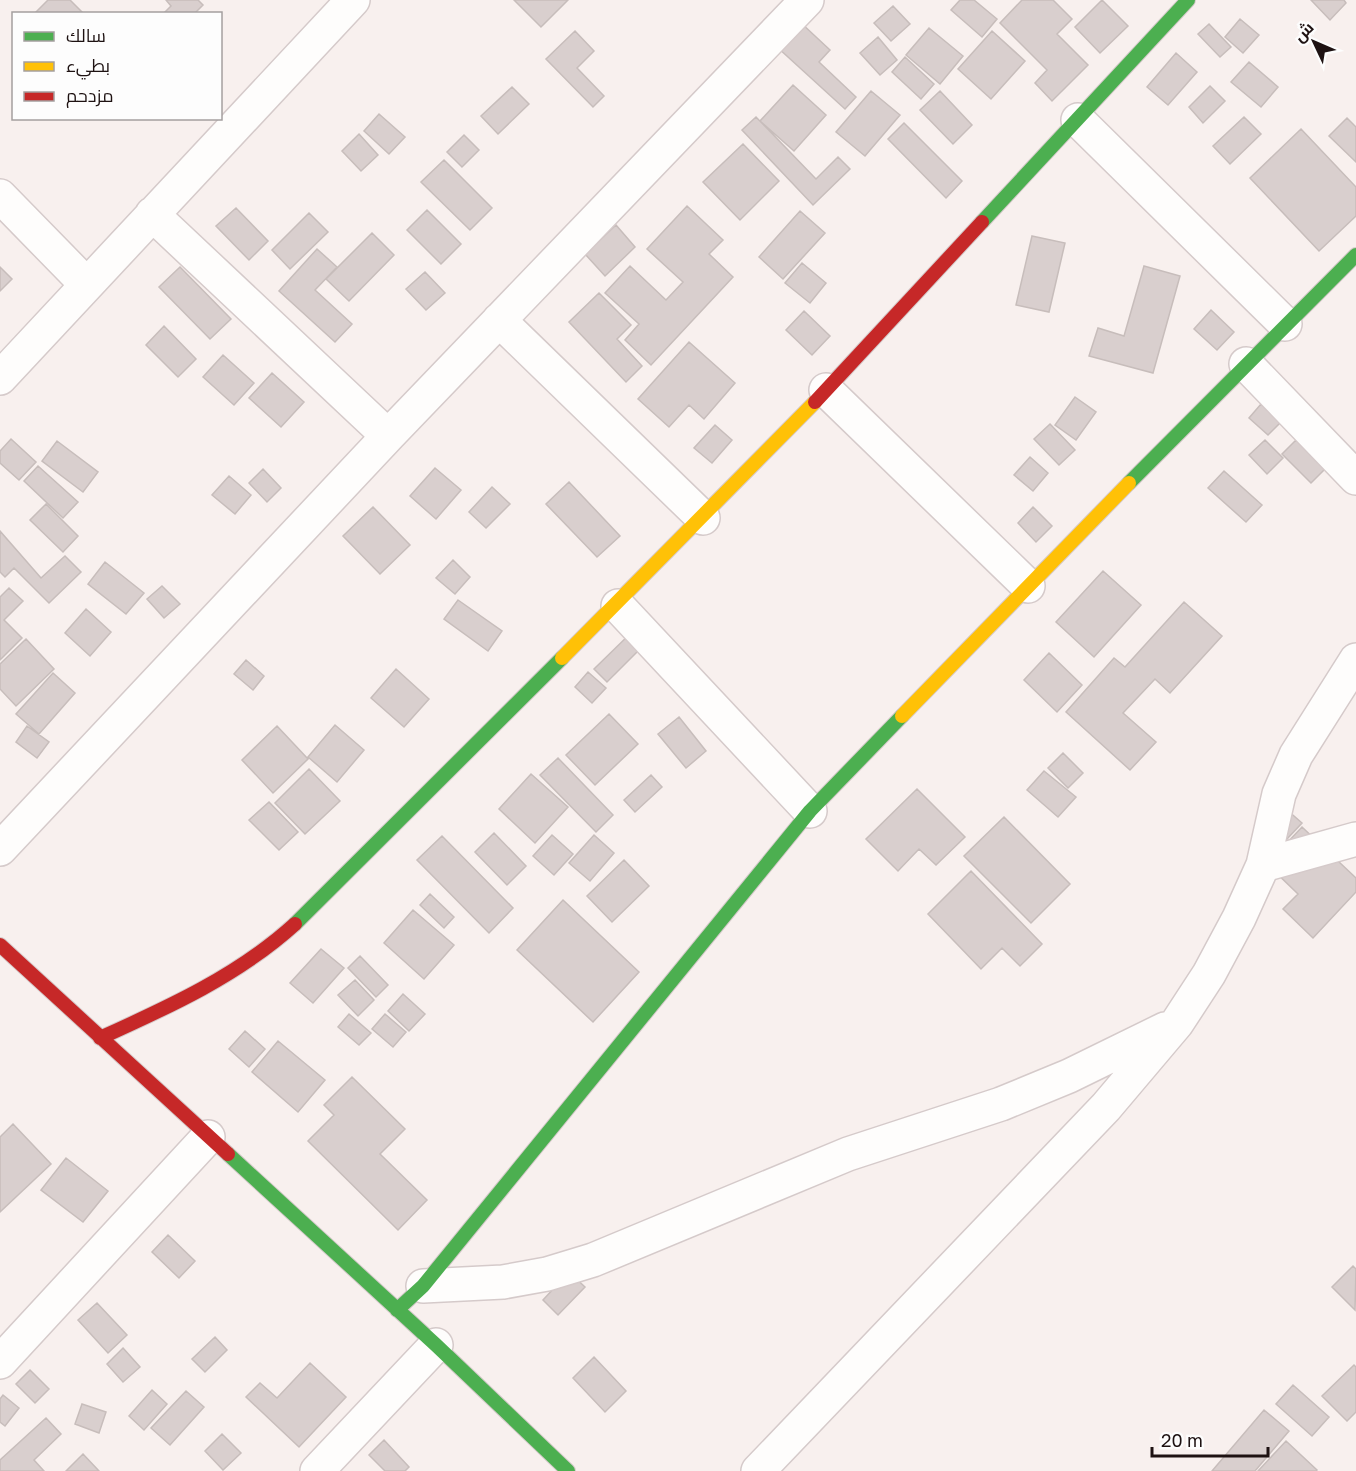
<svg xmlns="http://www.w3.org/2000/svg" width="1356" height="1471" font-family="'Golos Text',Cairo,sans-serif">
<rect width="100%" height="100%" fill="#f8f0ee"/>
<path fill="#d9cfce" stroke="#c7bdbb" stroke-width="1.5" d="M48,0h22l14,14h-46l-2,-2z
M166,0h32l5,5 -9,9h-31l8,-8z
M514,0h54l-27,27z
M960,0h14l23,19 -15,18 -31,-27z
M1022,0h31l19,19 -15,15 31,31 -36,36 -17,-18 12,-13 -47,-47z
M1102,0l26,26 -28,27 -25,-26z
M1311,0h33l2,3 -16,17z
M893,6l17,18 -19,17 -17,-18z
M1240,19l19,16 -16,18 -18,-16z
M800,22l30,28 -11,12 37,35 -11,12 -68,-62z
M1209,24l22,23 -11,10 -22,-23z
M929,28l34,28 -23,28 -34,-29z
M575,31l19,20 -17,17 27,28 -11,11 -47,-48z
M992,31l33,30 -34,38 -33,-30z
M878,37l19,23 -17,15 -20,-22z
M1176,53l21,19 -29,33 -21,-18z
M905,57l29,27 -13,15 -29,-27z
M1249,62l29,25 -17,20 -30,-25z
M793,85l33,30 -32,36 -34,-30z
M1210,86l15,15 -22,22 -14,-16z
M512,87l17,17 -31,30 -17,-18z
M871,91l29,24 -35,41 -29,-24z
M940,91l32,34 -19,19 -33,-34z
M379,114l26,23 -16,17 -25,-23z
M756,117l60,62 22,-22 12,12 -37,36 -71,-75z
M1244,117l17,17 -31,30 -17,-18z
M1347,118l9,9v35l-27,-26z
M904,123l58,58 -16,17 -58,-59z
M1301,129l55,58v29l-37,35 -69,-73z
M359,134l19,21 -17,16 -19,-20z
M464,135l15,15 -17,17 -15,-15z
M743,144l36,37 -39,39 -37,-38z
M444,160l48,48 -22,22 -49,-48z
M687,206l36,34 -14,14 24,23 -82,88 -26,-25 14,-16 -34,-31 25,-27 36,34 17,-18 -36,-33z
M236,208l32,33 -19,19 -33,-34z
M427,210l34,34 -20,20 -34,-34z
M800,211l25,22 -42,46 -24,-22z
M309,213l19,19 -38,37 -18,-19z
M616,225l19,22 -30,29 -20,-22z
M372,233l22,22 -45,46 -23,-22z
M1032,236l33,7 -16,69 -33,-7z
M317,249l20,18 -22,23 37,34 -17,18 -56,-51z
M802,263l24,20 -16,20 -25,-20z
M1144,266l36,10 -27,97 -64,-17 9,-28 26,8z
M0,267l12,12 -12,12z
M180,267l51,52 -21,20 -51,-52z
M425,272l20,21 -19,17 -20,-21z
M599,293l32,32 -14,14 25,27 -16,16 -57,-60z
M1211,310l23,22 -17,18 -23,-21z
M804,311l26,25 -18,19 -26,-25z
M164,326l32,33 -18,18 -32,-32z
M689,342l46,41 -31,36 -15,-14 -20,22 -31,-28z
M223,355l31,28 -20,22 -31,-28z
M272,373l32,29 -23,25 -32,-29z
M1075,397l21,15 -20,28 -21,-15z
M1261,404l20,18 -13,13 -19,-17z
M1050,424l25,26 -16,15 -25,-26z
M715,425l17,15 -20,23 -18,-15z
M11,439l25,23 -17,18 -19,-17v-12z
M1265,440l18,18 -16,16 -18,-19z
M1296,440l29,29 -14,14 -29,-29z
M57,441l41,31 -15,20 -41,-31z
M1030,457l18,16 -15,18 -19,-16z
M38,466l40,36 -15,16 -39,-37z
M435,468l26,22 -25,29 -26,-23z
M263,469l18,19 -14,14 -18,-19z
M1224,471l38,34 -16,17 -38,-34z
M229,476l22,19 -16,19 -23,-19z
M569,482l51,54 -23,21 -51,-53z
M492,487l18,17 -24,24 -17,-16z
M46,504l32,32 -15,16 -33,-32z
M373,507l37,38 -30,29 -37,-38z
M1033,507l19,19 -16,16 -18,-19z
M0,531l41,47 24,-22 16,16 -32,31 -35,-35 -9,9 -5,-5z
M453,560l17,17 -15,17 -19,-16z
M105,562l39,31 -18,21 -38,-30z
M1103,571l38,34 -47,52 -38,-35z
M162,586l18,18 -16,14 -17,-19z
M9,588l14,13 -19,19 18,18 -22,22v-63z
M458,600l44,31 -14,20 -44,-32z
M1184,602l38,34 -52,57 -15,-14 -32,34 33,29 -26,28 -64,-58 48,-54 11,9z
M86,609l25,23 -21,24 -25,-23z
M636,628l12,13 -41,41 -13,-13z
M26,639l28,30 -38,37 -16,-17v-25z
M1049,653l33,32 -25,27 -33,-32z
M246,660l18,16 -11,14 -19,-16z
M396,669l33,30 -25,28 -33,-29z
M588,672l18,16 -14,15 -17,-16z
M53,673l22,20 -36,41 -23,-20z
M609,714l29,30 -43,41 -29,-30z
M679,717l27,34 -20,17 -28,-34z
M335,725l29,25 -27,32 -29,-25z
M27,726l22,16 -12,16 -21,-16z
M277,726l31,33 -35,34 -31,-33z
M1063,753l20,20 -15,15 -20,-20z
M558,758l55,57 -17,17 -56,-57z
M309,769l31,32 -35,33 -30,-31z
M1044,771l32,26 -18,20 -31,-27z
M531,774l37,33 -33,36 -36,-34z
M651,775l11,12 -27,25 -11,-12z
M917,789l48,48 -29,28 -17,-16 -21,22 -32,-32z
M269,802l29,30 -19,18 -30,-30z
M1286,809l16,14 -31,33z
M1004,817l66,67 -39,39 -67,-67z
M1302,827l54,51v14l-43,46 -30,-29 15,-15 -31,-30z
M494,833l32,33 -19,19 -32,-33z
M552,835l21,19 -19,21 -21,-19z
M594,835l20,18 -24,28 -21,-18z
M442,836l71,72 -24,25 -72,-73z
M624,860l25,26 -37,36 -25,-26z
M971,871l71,73 -22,22 -18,-18 -21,21 -53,-55z
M430,894l24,23 -10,11 -24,-23z
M563,900l76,72 -46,50 -76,-72z
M413,910l41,35 -30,34 -40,-36z
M321,949l23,19 -31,35 -23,-20z
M360,956l28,29 -12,12 -28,-29z
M355,980l19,20 -16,16 -20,-21z
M403,994l22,20 -16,17 -21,-20z
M349,1014l22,19 -12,12 -21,-18z
M385,1014l21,18 -13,15 -21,-18z
M245,1031l20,18 -16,18 -20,-18z
M278,1041l47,39 -27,32 -46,-40z
M352,1077l53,52 -25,25 47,46 -29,30 -90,-89 26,-26 -10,-10z
M13,1124l38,40 -51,48v-75z
M66,1158l42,33 -25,31 -42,-32z
M168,1235l27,26 -16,17 -27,-26z
M1353,1266l3,3 -1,41 -23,-23z
M569,1272l16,15 -27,28 -15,-15z
M97,1303l30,32 -19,18 -30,-33z
M215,1337l12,13 -22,22 -13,-13z
M123,1348l17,19 -17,15 -16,-18z
M594,1357l32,34 -21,21 -32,-34z
M310,1363l36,34 -47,50 -53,-50 14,-14 17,15z
M1354,1365l2,2v45l-9,9 -25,-25z
M30,1370l19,19 -14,14 -19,-19z
M1293,1385l36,32 -17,19 -36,-32z
M152,1390l15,14 -23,26 -15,-14z
M186,1391l18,16 -34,38 -19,-17z
M3,1395l16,13 -14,18 -5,-4v-23z
M82,1404l24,8 -7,21 -24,-9z
M1264,1410l25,21 -34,40h-43z
M46,1418l15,16 -27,26 10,11h-44v-11z
M222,1434l19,19 -18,17 -18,-19z
M384,1440l25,27 -4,4h-20l-16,-16z
M1286,1441l31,29 -1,1h-58z
M83,1454l16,17h-33z"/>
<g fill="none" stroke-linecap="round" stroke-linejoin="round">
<defs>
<path id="street" d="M1078,120l207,204
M0,196l86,88
M152,214l236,222
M499,320l204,198
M1246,364l110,114
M0,378l353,-378
M826,390l202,196
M618,606l192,205
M0,849l388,-413 419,-436
M1263,865l93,-26
M423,1286l80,-4 44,-8 46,-14 255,-106 153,-50 68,-28 96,-47
M0,1362l208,-225
M317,1471l119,-126
M758,1471l348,-364 71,-84 32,-49 30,-56 24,-53 16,-71 17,-39 60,-95"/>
<path id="fast" d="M982,222l206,-222
M1129,483l227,-228
M295,924l267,-266
M228,1154l208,191 132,126
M397,1310l26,-24 387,-475 92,-95"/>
<path id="slow" d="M562,658l253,-256
M902,716l227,-233"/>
<path id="jam" d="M815,402l167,-180
M0,945l228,209
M100,1038c69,-31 139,-63 195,-114"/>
</defs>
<use href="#street" stroke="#d5caca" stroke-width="36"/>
<use href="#fast" stroke="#d5caca" stroke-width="16"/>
<use href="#slow" stroke="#d5caca" stroke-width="16"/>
<use href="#jam" stroke="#d5caca" stroke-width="16"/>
<use href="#street" stroke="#fefdfc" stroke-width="33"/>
<use href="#fast" stroke="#4caf50" stroke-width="14"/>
<use href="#slow" stroke="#ffc107" stroke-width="14"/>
<use href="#jam" stroke="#c62828" stroke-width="14"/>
</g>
<rect x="12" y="12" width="210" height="108" fill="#fdfdfd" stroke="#a49f9f" stroke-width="1.5"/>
<rect x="24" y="32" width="30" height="9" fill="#4caf50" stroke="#a49f9f" stroke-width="1.5"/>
<text x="66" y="42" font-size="18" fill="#1e1212">سالك</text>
<rect x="24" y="62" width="30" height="9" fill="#ffc107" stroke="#a49f9f" stroke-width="1.5"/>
<text x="66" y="72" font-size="18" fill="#1e1212">بطيء</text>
<rect x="24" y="92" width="30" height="9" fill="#c62828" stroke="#a49f9f" stroke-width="1.5"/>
<text x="66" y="102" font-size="18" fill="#1e1212">مزدحم</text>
<g transform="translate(1314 42) rotate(314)" stroke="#fdfdfd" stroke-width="4.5" paint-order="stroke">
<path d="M0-4.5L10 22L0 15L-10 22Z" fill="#1e1212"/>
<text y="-9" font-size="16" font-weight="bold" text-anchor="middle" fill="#1e1212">ش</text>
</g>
<path d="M1152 1447v9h116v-9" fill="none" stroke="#1e1212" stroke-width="3"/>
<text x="1161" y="1447" font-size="18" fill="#1e1212" stroke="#fdfdfd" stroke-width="4.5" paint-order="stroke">20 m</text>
</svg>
